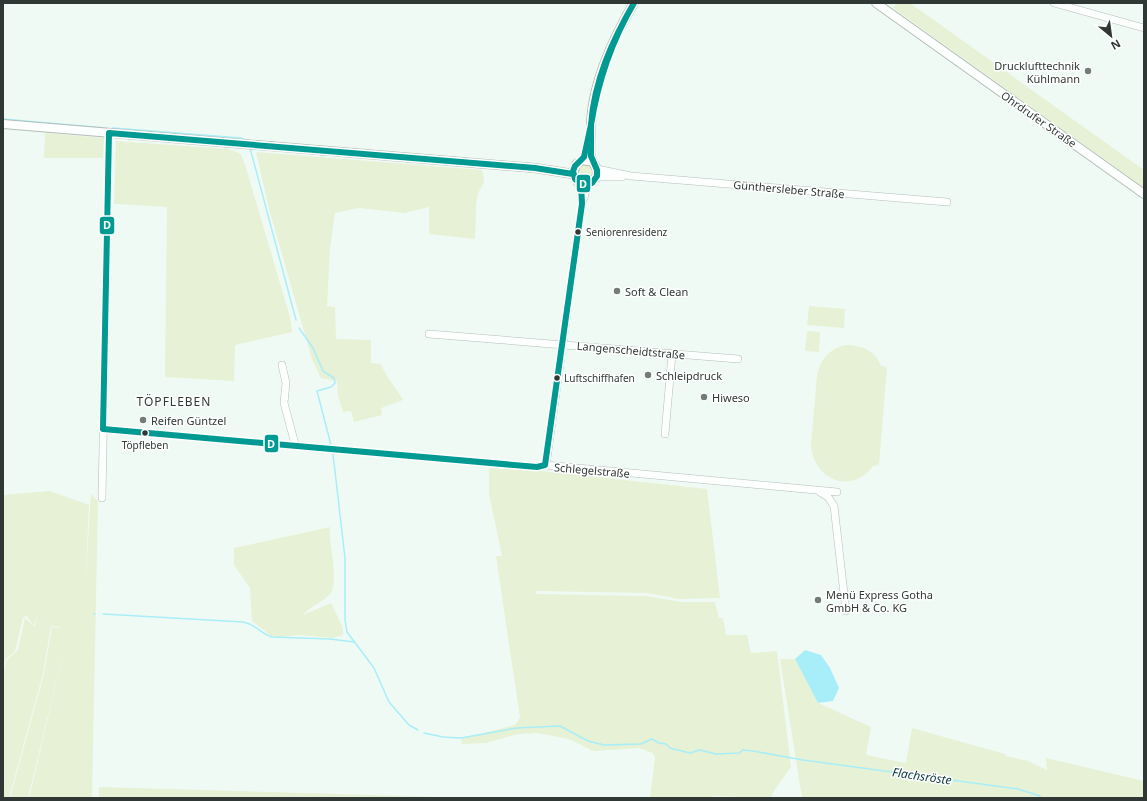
<svg xmlns="http://www.w3.org/2000/svg" width="1147" height="801" font-family="'Noto Sans',sans-serif">
<rect width="100%" height="100%" fill="#f0faf5"/>
<path fill="#e6f1d5" d="M897,3h13l234,167v18l-251,-180z
M45,133l59,5 -1,20h-59z
M116,141l112,8 13,5 5,14 44,149 2,15 -57,13 -1,36 -69,-4 2,-170 -53,-3z
M256,152l226,18c4,15 1,12 -4,24 -3,8 -2,35 -3,45l-46,-5v-27l-24,6 -46,-5 -24,5 -5,35 -3,58 8,1 1,32 35,1v23l10,1c4,12 15,23 22,36l-22,8 1,7 -28,7 -3,-11 -8,1 -5,-16 -1,-15 -16,-3 -9,-19 -43,-150z
M583,163l8,3 3,8 -5,7 -11,-3 -2,-9z
M809,306l36,3 -1,19 -37,-3z
M807,331l13,1 -1,20 -14,-1z
M845,345c16,0 30,5 36,21l6,1 -8,98 -6,1c-22,30 -60,13 -62,-21l6,-70c4,-16 11,-25 28,-30z
M489,468l53,3 165,18 13,109 -41,1 -32,-6 -111,-2v3l110,2 35,6h34l4,16h4l3,17h21l4,18 26,-2 14,116 -16,22 -4,9 -57,-2 -4,2h-60l5,-40 -2,-5 -14,-5 -46,3 -24,-12 -32,-6 -19,1 -32,9 -24,1 -1,-5 54,-14 5,-7 -24,-162h6l-13,-62z
M50,491l39,14 -4,85 6,-96 7,7 -6,297h-63l41,-173 -42,173h-18l34,-124 8,-47 8,1v-1l-9,-1 -8,48 -34,124h-6v-124l3,-13 12,-11 7,-32 10,9 2,-13 -3,12 -8,-11 -3,3 -8,33 -10,9 -2,8v-173z
M330,527c-2,16 10,54 0,67 -8,9 -20,12 -27,21l28,-12 12,25v7l-10,3 -34,-3 -17,2 -11,-1 -19,-15 -2,-33 -16,-23v-17z
M780,659h15l23,44 53,24 -5,28 40,8 6,-35 93,26 1,2 22,5 19,9 -1,-12 98,23v17h-342z
M99,787l374,11h-374z"/>
<path fill="#a8eef8" d="M805,650l16,5 9,13 9,20 -6,13 -15,2 -23,-44z"/>
<g fill="none" stroke-linecap="round" stroke-linejoin="round">
<path stroke="#a8eef8" stroke-width="1.5" d="M3,119l102,9
M113,128l128,10 7,3
M250,148l46,172
M299,328l14,20 10,23 11,7 1,5 -4,4 -14,4 14,54
M333,454l12,104v62l2,12 27,36 15,34 20,23 9,5
M94,614h1
M103,614l140,8c15,3 16,11 29,15l58,2 24,3
M424,733l19,4 18,1 56,-10 43,-2 28,15 16,4 37,-1 11,-5 7,4 7,1 4,4 20,5 10,-3 16,4 23,-1 4,-3 10,1 50,9 215,29 22,7"/>
<defs>
<path id="minor" d="M1054,3l90,25
M597,169l34,7 316,26
M597,177h25
M581,184l1,20
M429,334l309,25
M282,365l4,18 -2,20 11,41
M103,429l434,38 8,-2 292,27
M665,434l7,-80
M545,465l2,-7 35,-254 6,-20
M820,492l8,5 6,9 12,105
M102,498l7,-365"/>
<path id="major" d="M876,3l268,191
M3,124l532,44 38,6
M593,162l-10,-2 -7,4 -3,10 5,8 10,2 9,-7c2,-8 -2,-10 -5,-17 -3,-8 -1,-21 -1,-30 -1,-42 22,-92 43,-127"/>
</defs>
<use href="#minor" stroke="#b5beb9" stroke-width="8"/>
<use href="#major" stroke="#b5beb9" stroke-width="10"/>
<use href="#minor" stroke="#fdfefe" stroke-width="7"/>
<use href="#major" stroke="#fdfefe" stroke-width="8"/>
<defs>
<path id="bus-1" d="M634,3c-23,39 -36,78 -43,122 3,-44 21,-84 43,-122z
M591,125v31l6,14v6l-5,7 -11,1 -6,-5 -2,-8 2,-5 9,-9z
M573,174l-38,-6 -426,-35 -6,296 434,38 8,-2 37,-261 -1,-20"/>
</defs>
<use href="#bus-1" stroke="#fff" stroke-width="9"/>
<use href="#bus-1" stroke="#009a93" stroke-width="6"/>
</g>
<g fill="#737c78" stroke="#fff" stroke-width="1.5">
<circle cx="1088" cy="71" r="4"/>
<circle cx="617" cy="291" r="4"/>
<circle cx="648" cy="375" r="4"/>
<circle cx="704" cy="397" r="4"/>
<circle cx="143" cy="420" r="4"/>
<circle cx="818" cy="600" r="4"/>
</g>
<g fill="#2f3834" stroke="#fff" stroke-width="1.5">
<circle cx="578" cy="232" r="3.5"/>
<circle cx="557" cy="378" r="3.5"/>
<circle cx="145" cy="433" r="3.5"/>
</g>
<g text-anchor="middle" dominant-baseline="central" stroke-width="3" stroke-linejoin="round" paint-order="stroke">
<g font-size="10" fill="#2f3834" stroke="#fff" text-anchor="start">
<text x="586" y="232">Seniorenresidenz</text>
<text x="564" y="378">Luftschiffhafen</text>
<text x="145" y="445" text-anchor="middle">Töpfleben</text>
</g>
<g font-size="11" fill="#2f3834" stroke="#fff" text-anchor="start">
<text x="1080" y="65" text-anchor="end">Drucklufttechnik<tspan x="1080" dy="13">Kühlmann</tspan></text>
<text x="625" y="291">Soft &amp; Clean</text>
<text x="656" y="375">Schleipdruck</text>
<text x="712" y="397">Hiweso</text>
<text x="151" y="420">Reifen Güntzel</text>
<text x="826" y="594">Menü Express Gotha<tspan x="826" dy="13">GmbH &amp; Co. KG</tspan></text>
</g>
<g font-size="11" fill="#2f3834" stroke="#fff">
<text transform="translate(1039 119) rotate(35)">Ohrdrufer Straße</text>
<text transform="translate(789 189) rotate(5)">Günthersleber Straße</text>
<text transform="translate(631 350) rotate(5)">Langenscheidtstraße</text>
<text transform="translate(592 470) rotate(5)">Schlegelstraße</text>
</g>
<g font-size="12" letter-spacing="1" fill="#2f3834" stroke="#fff">
<text x="174" y="401">TÖPFLEBEN</text>
</g>
<g font-size="12" font-style="italic" fill="#09383f" stroke="#fff">
<text transform="translate(922 776) rotate(8)">Flachsröste</text>
</g>
</g>
<g stroke="#fff" stroke-width="1.5">
<rect x="576" y="174" width="15" height="19" rx="4" fill="#009a93"/>
<rect x="99" y="216" width="16" height="19" rx="4" fill="#009a93"/>
<rect x="264" y="434" width="15" height="19" rx="4" fill="#009a93"/>
</g>
<g font-size="11" text-anchor="middle" font-weight="bold" fill="#fff">
<text x="583" y="188">D</text>
<text x="107" y="229">D</text>
<text x="271" y="448">D</text>
</g>
<rect width="1147" height="801" fill="none" stroke="#2f3834" stroke-width="8"/>
<g transform="translate(1111 36) rotate(151)" stroke="#ffffff" stroke-width="3" paint-order="stroke">
<path d="M0-3L7 15L0 10L-7 15Z" fill="#2f3834"/>
<text y="-6" font-size="11" font-weight="bold" text-anchor="middle" fill="#2f3834">N</text>
</g>
</svg>
